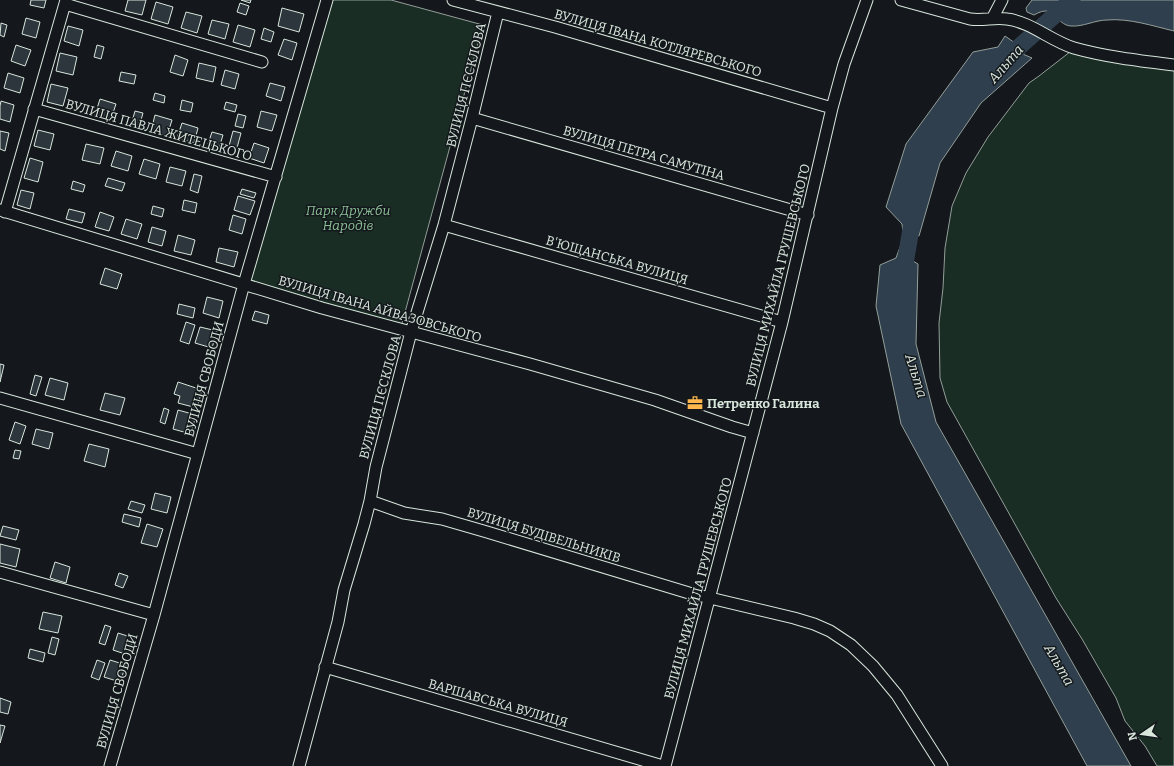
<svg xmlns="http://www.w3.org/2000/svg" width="1174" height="766" font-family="Bitter,serif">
<rect width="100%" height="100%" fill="#14181c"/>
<path fill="#1a2d24" stroke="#939e99" d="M326,0h65l92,25 -82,302 -153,-45z
M1075,48l99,17v701h-17l-12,-20 -20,-25 -9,-23 -34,-59 -26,-41 -109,-196 -7,-24 -1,-55 4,-35 2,-40 7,-42 14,-33 22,-36 41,-54 10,-7z"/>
<path fill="#2f3f4d" stroke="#939e99" d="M1032,0h142v31c-21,-5 -45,-13 -67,-11 -12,0 -24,7 -36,6 -16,-1 -15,-24 -37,-11l-7,-3 -1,-4z
M1005,36l10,7 -4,6 21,9 -51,45 -41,60 -21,73 -16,-3 -1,-9 -16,-17 20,-63 67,-92 25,-5z
M900,247l12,1 1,13 5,3 -2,80 20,78 195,344h-44l-186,-342 -25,-118 4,-41 16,-7z"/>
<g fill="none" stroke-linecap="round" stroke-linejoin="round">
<path stroke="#2f3f4d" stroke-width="17" d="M1001,68l18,-21 53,-47
M904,270l10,-59"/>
</g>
<path fill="#2c363c" stroke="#d8e6dc" d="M31,0h15l-2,8 -14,-3z
M128,0h18l-4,15 -17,-4z
M241,0h10l-1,3z
M156,2l17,5 -5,17 -17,-5z
M240,3l9,3 -3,9 -9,-3z
M282,8l22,6 -5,18 -21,-6z
M186,12l16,4 -5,17 -16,-5z
M26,18l14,4 -4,16 -14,-4z
M212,20l17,4 -4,15 -17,-5z
M1,23l6,2 -3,12 -4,-2z
M238,25l17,5 -5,17 -17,-5z
M68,26l15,4 -4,16 -15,-5z
M264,28l10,4 -3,10 -10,-3z
M284,39l13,4 -5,17 -14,-5z
M16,45l15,5 -6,16 -14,-5z
M97,45l7,2 -3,12 -7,-2z
M60,53l17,4 -4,18 -17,-4z
M175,55l13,5 -5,16 -13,-4z
M199,63l17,4 -3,15 -17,-4z
M225,70l14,4 -4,15 -14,-4z
M121,72l15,3 -2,9 -15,-3z
M8,73l16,5 -4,15 -16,-5z
M270,83l15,4 -4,14 -15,-5z
M51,84l17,4 -5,18 -16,-4z
M155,93l10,3 -1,7 -11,-3z
M100,99l16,5 -5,15 -16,-4z
M182,100l11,3 -2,9 -11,-2z
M1,101l13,4 -4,17 -10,-3v-13z
M226,102l11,3 -2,7 -11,-3z
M135,111l8,2 -4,14 -8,-2z
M261,111l16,4 -5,16 -15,-4z
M238,114l8,2 -3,12 -8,-2z
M155,115l17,5 -5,16 -16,-5z
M182,123l16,5 -4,15 -17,-5z
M38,130l16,4 -4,16 -16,-4z
M0,131l9,2 -4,18 -5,-2z
M233,131l8,2 -4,15 -8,-2z
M212,132l11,3 -4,13 -11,-4z
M254,143l15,5 -5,15 -15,-5z
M86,144l18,4 -4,16 -18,-4z
M116,151l16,5 -4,15 -17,-5z
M30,158l13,4 -5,20 -14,-4z
M144,159l16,5 -4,15 -17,-5z
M170,167l16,4 -4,15 -16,-4z
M194,174l8,2 -4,17 -8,-3z
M108,178l17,5 -3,8 -17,-5z
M73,181l12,4 -2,7 -12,-3z
M242,189l14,4 -2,5 -14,-4z
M21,190l13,3 -4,16 -13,-4z
M238,196l17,5 -5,14 -16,-5z
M184,200l13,3 -2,10 -13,-3z
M153,206l11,3 -2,8 -11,-3z
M69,209l16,4 -3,10 -16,-4z
M100,212l14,5 -5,14 -14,-4z
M233,215l13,4 -4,15 -13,-4z
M126,219l16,5 -5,15 -16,-5z
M152,227l14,4 -4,15 -14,-4z
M178,235l17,5 -4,15 -17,-4z
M219,248l19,4 -4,15 -18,-5z
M105,268l17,6 -5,15 -17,-5z
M207,297l16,4 -4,17 -16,-5z
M179,304l16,4 -2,10 -16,-4z
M255,311l14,4 -2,9 -15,-4z
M186,322l9,3 -6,19 -9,-3z
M200,327l17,4 -5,17 -17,-5z
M0,364l4,1 -4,17z
M35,375l7,2 -6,19 -6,-2z
M50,378l18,5 -4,17 -19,-5z
M178,382l24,8 -5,18 -19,-5 2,-7 -6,-2z
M105,393l20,5 -5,17 -20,-5z
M164,408l5,2 -4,14 -5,-2z
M178,410l18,5 -5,19 -18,-5z
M15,422l11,4 -6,18 -11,-4z
M36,429l17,4 -4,16 -17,-5z
M89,444l20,5 -4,18 -21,-6z
M15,450l6,1 -2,8 -6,-1z
M155,493l16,4 -4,16 -16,-4z
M131,501l14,4 -3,8 -14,-4z
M124,514l17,4 -2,9 -17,-5z
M147,524l16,5 -6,18 -16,-4z
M3,526l16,4 -3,10 -16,-4z
M0,544l20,5 -4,18 -16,-4z
M55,562l15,5 -4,16 -16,-5z
M119,573l9,3 -5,12 -8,-3z
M43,612l19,4 -4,17 -19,-4z
M105,625l6,2 -6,18 -6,-2z
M118,633l16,5 -6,17 -15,-5z
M52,637l7,2 -4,16 -7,-2z
M30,649l15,4 -2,9 -15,-4z
M97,660l8,3 -6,17 -8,-3z
M110,660l16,5 -6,17 -16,-5z
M0,698l11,4 -3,12 -8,-2z
M0,725l5,1 -5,17z"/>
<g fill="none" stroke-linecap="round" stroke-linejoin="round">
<defs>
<path id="minor" d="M453,0l102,27 277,81
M901,0l69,19c13,2 25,-2 37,0 24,3 44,22 67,29 32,9 67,13 100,17
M65,4l197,58
M992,19l10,-19
M34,109l242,68
M472,118l336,97
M0,210l322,98 208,56 125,36 77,27 21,6
M5,212l61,-212
M444,225l338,97
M0,398l198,56
M370,501l34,12 38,6 45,13 202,61 105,25 20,6 16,7 21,14 22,21 24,29 45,71
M0,572l154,43
M325,667l338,99
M110,766l44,-151 90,-331 83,-284
M299,766l39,-144 6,-32 20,-66 6,-23 6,-34 35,-135 33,-107 28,-107 26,-106
M665,766l117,-444 50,-214 12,-44 23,-64"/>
</defs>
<use href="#minor" stroke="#d8e6dc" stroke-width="13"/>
<use href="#minor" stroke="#14181c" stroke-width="11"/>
</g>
<defs>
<symbol id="office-bare" viewBox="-9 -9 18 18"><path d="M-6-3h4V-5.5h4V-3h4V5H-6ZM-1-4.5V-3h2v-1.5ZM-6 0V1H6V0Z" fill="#ffb74d" stroke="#14181c" stroke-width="2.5" paint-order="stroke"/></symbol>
</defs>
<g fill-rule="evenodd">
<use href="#office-bare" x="684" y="392" width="22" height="22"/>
</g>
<g text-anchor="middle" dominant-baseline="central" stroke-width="3" stroke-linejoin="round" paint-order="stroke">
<g font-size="13" fill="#d8e6dc" stroke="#14181c">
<text transform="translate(658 43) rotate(16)">ВУЛИЦЯ ІВАНА КОТЛЯРЕВСЬКОГО</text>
<text transform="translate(466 85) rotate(-76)">ВУЛИЦЯ ПЄСКЛОВА</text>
<text transform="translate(159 130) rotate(16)">ВУЛИЦЯ ПАВЛА ЖИТЕЦЬКОГО</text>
<text transform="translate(644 153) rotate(16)">ВУЛИЦЯ ПЕТРА САМУТІНА</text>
<text transform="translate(617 260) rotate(16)">В'ЮЩАНСЬКА ВУЛИЦЯ</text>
<text transform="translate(778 275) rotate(-76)">ВУЛИЦЯ МИХАЙЛА ГРУШЕВСЬКОГО</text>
<text transform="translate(380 309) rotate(16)">ВУЛИЦЯ ІВАНА АЙВАЗОВСЬКОГО</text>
<text transform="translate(204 379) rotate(-75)">ВУЛИЦЯ СВОБОДИ</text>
<text transform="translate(380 397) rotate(-75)">ВУЛИЦЯ ПЄСКЛОВА</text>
<text transform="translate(544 535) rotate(17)">ВУЛИЦЯ БУДІВЕЛЬНИКІВ</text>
<text transform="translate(698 588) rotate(-75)">ВУЛИЦЯ МИХАЙЛА ГРУШЕВСЬКОГО</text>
<text transform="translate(117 691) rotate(-74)">ВУЛИЦЯ СВОБОДИ</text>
<text transform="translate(498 703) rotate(16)">ВАРШАВСЬКА ВУЛИЦЯ</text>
</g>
<g font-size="13" font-style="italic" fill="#8ac095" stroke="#14181c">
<text x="348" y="210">Парк Дружби<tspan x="348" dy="15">Народів</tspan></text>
</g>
<g font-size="13" font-weight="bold" fill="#d8e6dc" stroke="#14181c" text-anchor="start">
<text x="707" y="403">Петренко Галина</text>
</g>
<g font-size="14" font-style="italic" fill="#d8e6dc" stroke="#14181c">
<text transform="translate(1006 64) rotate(-49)">Альта</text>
<text transform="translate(916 376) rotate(73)">Альта</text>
<text transform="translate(1059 665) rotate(60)">Альта</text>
</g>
</g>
<g transform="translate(1142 734) rotate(257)" stroke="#14181c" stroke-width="3" paint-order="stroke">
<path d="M0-3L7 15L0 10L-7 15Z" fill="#d8e6dc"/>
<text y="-6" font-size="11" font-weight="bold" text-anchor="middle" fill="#d8e6dc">N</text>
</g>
</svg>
